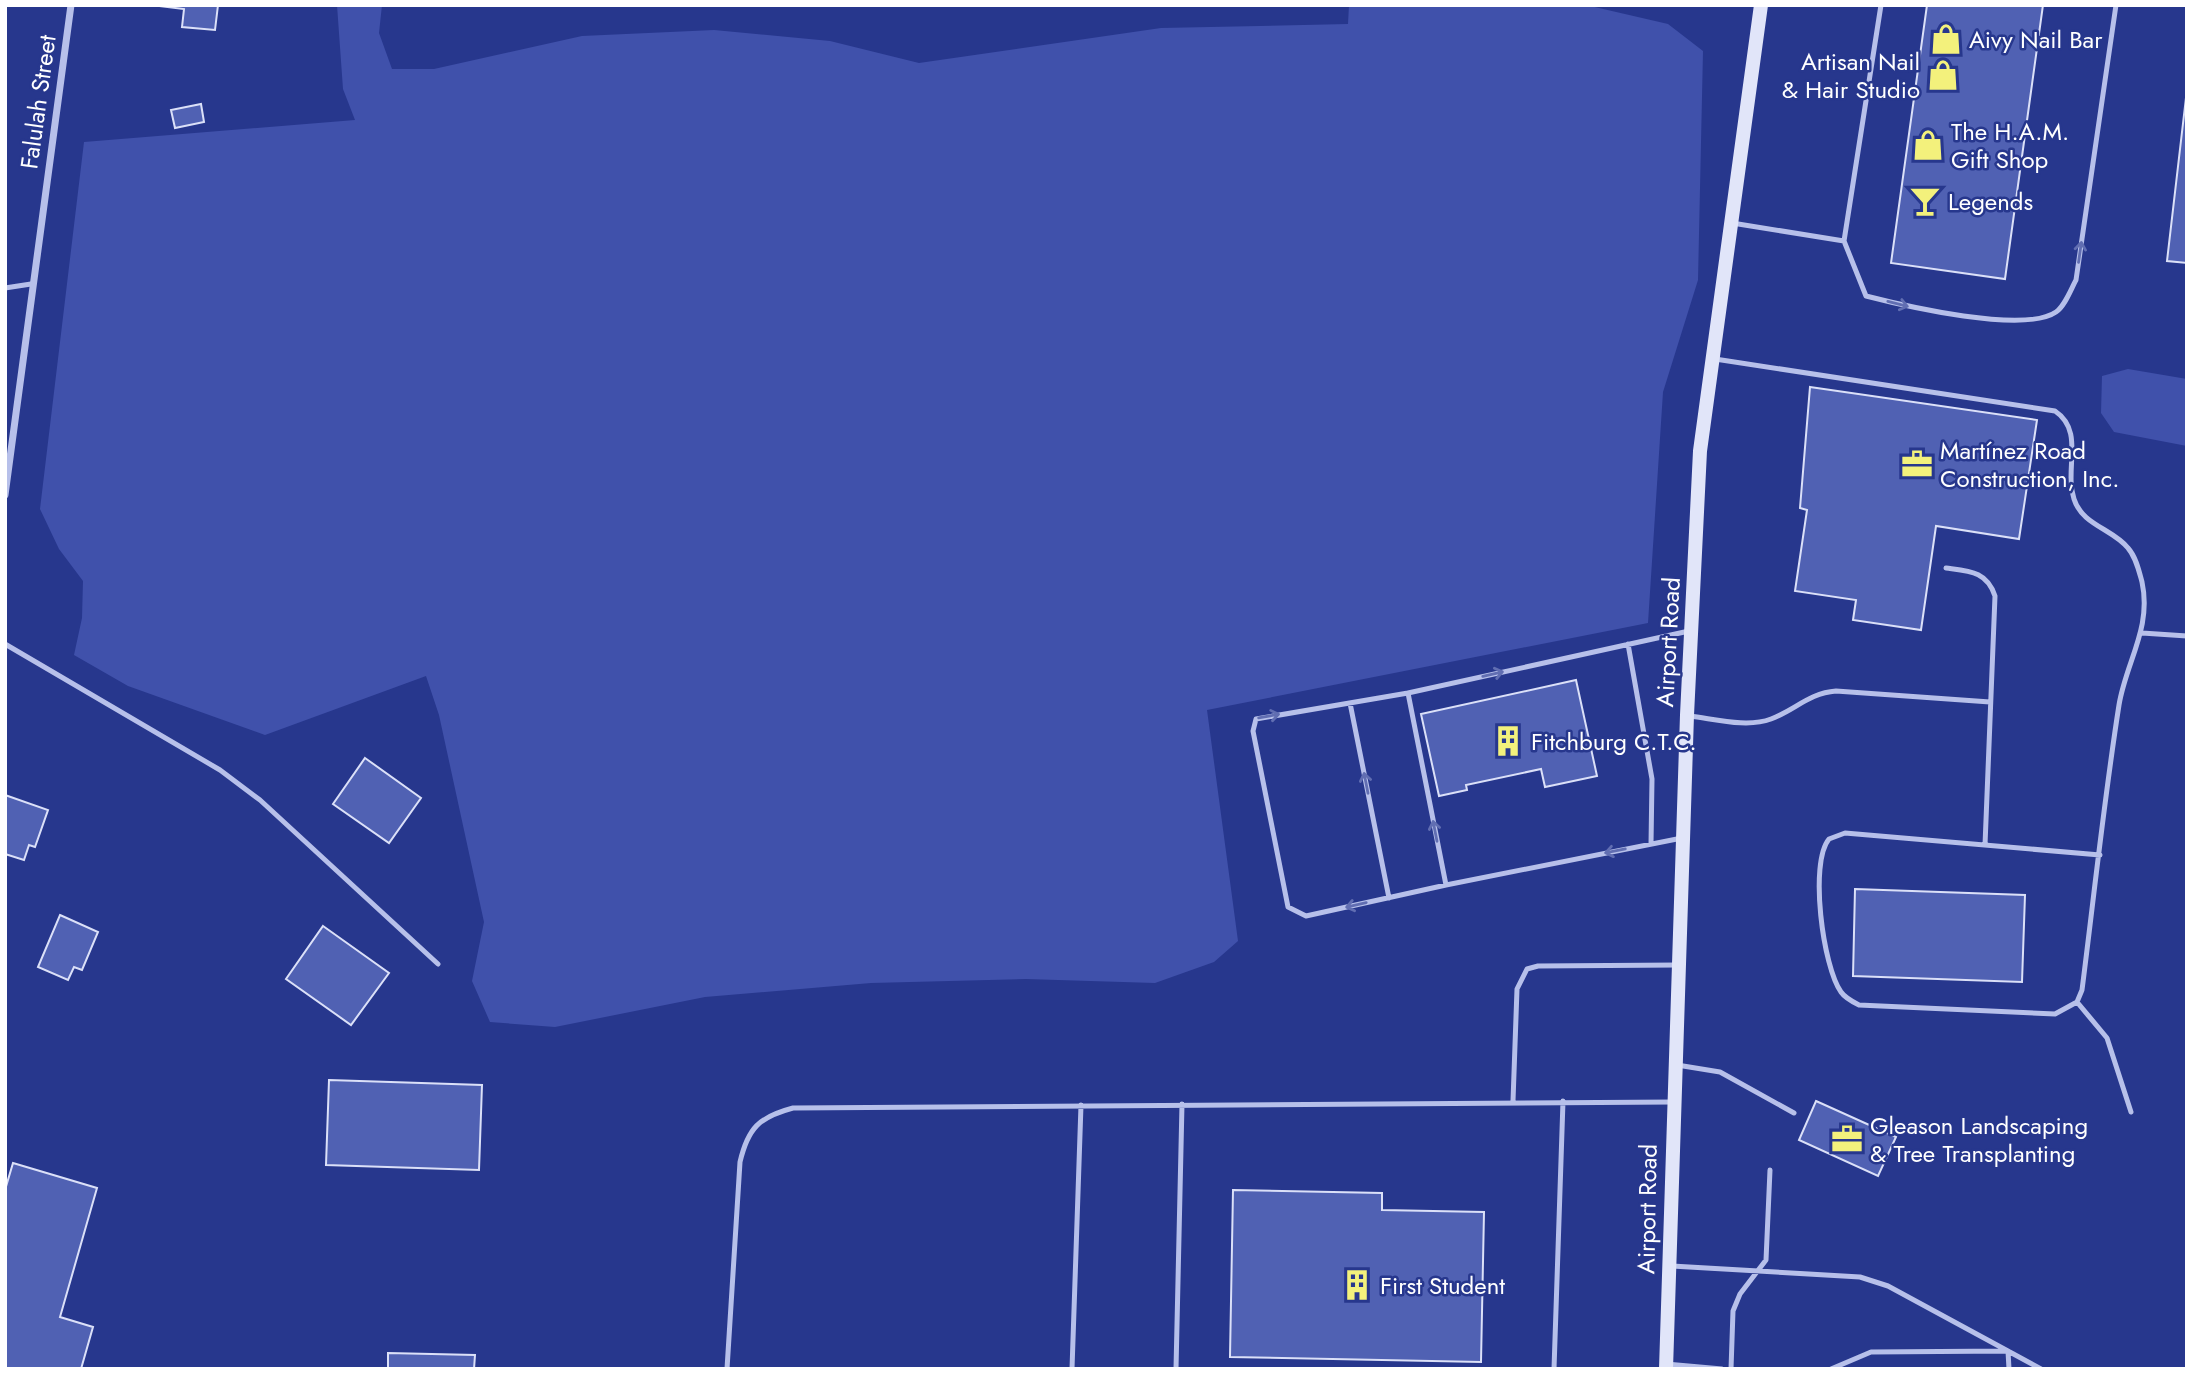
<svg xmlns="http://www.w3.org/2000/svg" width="2192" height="1374" font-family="Jost,sans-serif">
<rect width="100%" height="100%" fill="#27378d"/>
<path fill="#4051ab" d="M337,5h45l-3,28 13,36h42l148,-33 132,-6 116,11 89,22 242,-35 187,-4 1,-19h237l82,19 35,27 -5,229 -35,112 -15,231 -441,87 31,231 -24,21 -59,21 -129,-4 -155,4 -166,14 -150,30 -65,-5 -18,-41 12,-59 -45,-207 -13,-39 -161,59 -137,-49 -54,-31 8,-37 1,-37 -24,-32 -19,-40 44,-367 271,-22 -12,-31z
M2128,369l59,10v67l-73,-14 -13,-19 1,-37z"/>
<path fill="#5061b3" stroke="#dbe0f8" stroke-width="2" d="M151,5h67l-3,25 -33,-3 2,-18z
M1927,5h116l-38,274 -114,-16z
M2187,89v174l-20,-2z
M201,104l3,18 -29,6 -4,-18z
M1810,387l227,33 -18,119 -83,-13 -15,104 -68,-10 3,-20 -61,-9 12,-81 -7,-2z
M1576,680l21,96 -52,11 -4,-18 -75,16 1,5 -28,6 -18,-82z
M365,758l56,40 -32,45 -56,-39z
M5,795l43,15 -13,37 -6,-2 -5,15 -19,-6z
M1855,889l170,6 -3,87 -169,-6z
M60,915l38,17 -16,38 -8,-3 -6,13 -30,-13z
M323,926l66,47 -38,52 -65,-46z
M329,1080l153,5 -3,85 -153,-5z
M1816,1101l80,36 -18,39 -79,-36z
M13,1163l84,25 -37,129 33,10 -12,42h-76v-179z
M1233,1190l149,3v17l102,2 -3,150 -251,-5z
M388,1353l87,2 -1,14h-86z"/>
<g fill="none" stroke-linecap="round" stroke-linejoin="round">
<path stroke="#b7c0ea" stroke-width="5" d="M1732,223l112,18 37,-236
M1844,241l22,55c39,10 158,38 190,16 9,-6 15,-23 20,-32l40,-275
M5,288l26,-4
M1715,359l340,52c30,20 9,58 19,88 8,26 39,30 54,49 8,9 11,23 14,34 10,46 -16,80 -23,123 -15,95 -25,191 -37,285l-5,12 -22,12 -196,-9c-6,-3 -14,-7 -18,-13 -18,-25 -32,-129 -12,-153l16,-6 255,22
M1946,568c23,3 41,3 49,28l-10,249
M2142,633l45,3
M5,644l215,126 40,30 178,164
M1628,644l24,135 -1,65
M1408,693l-152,26 -3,12 35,176 18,9 140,-31
M1350,703l39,195
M1690,716c25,3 57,12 81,3 24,-9 38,-26 65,-28l154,11
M1682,838l-236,47 -38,-192 281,-62
M2077,1002l30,36 24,74
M1677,1065l43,7 74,41
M1513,1101l4,-112 10,-20 11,-3 140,-1
M1672,1266l188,11 28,9 153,83
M1666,1364l56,5
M727,1369l13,-207c8,-34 19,-45 53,-54l880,-6
M1072,1369l9,-264
M1176,1369l6,-265
M1554,1369l9,-268
M1731,1369l2,-58 7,-17 26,-34 4,-90
M1831,1369l40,-17 137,-1 1,18"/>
<path stroke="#b7c0ea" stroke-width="7" d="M5,495l66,-490"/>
<path stroke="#e1e5f9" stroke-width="14" d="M1666,1369l21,-654 13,-264 61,-446"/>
</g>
<defs><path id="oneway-shaft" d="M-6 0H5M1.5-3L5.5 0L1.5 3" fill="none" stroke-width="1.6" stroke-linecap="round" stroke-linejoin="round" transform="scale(1.75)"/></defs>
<g stroke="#616eb2">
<use href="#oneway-shaft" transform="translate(2080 252) rotate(-82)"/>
<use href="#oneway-shaft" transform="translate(1898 304) rotate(14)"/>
<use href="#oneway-shaft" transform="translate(1493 674) rotate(-13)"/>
<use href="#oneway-shaft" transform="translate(1269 716) rotate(-10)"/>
<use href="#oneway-shaft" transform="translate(1366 783) rotate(-101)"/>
<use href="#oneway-shaft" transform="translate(1435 831) rotate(-101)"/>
<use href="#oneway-shaft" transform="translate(1615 851) rotate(169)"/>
<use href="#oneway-shaft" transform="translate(1356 905) rotate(167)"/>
</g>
<defs>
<symbol id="shop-bare" viewBox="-9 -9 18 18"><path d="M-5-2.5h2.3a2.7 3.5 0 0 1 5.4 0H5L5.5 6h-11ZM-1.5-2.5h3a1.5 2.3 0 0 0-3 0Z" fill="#f3f17c" stroke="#27378d" stroke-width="2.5" paint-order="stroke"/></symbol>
<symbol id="bar-bare" viewBox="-9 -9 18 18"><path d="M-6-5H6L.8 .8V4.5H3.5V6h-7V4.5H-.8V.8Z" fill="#f3f17c" stroke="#27378d" stroke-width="2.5" paint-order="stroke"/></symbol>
<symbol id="office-bare" viewBox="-9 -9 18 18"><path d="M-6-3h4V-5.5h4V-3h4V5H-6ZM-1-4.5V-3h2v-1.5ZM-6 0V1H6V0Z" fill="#f3f17c" stroke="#27378d" stroke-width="2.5" paint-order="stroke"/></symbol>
<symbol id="building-bare" viewBox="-9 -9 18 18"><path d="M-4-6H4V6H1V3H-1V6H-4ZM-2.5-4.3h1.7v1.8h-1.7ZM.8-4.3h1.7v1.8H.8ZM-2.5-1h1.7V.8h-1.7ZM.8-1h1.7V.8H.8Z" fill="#f3f17c" stroke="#27378d" stroke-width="2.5" paint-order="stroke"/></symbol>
</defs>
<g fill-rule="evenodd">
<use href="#shop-bare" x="1924" y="17" width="44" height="44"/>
<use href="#shop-bare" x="1921" y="53" width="44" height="44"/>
<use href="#shop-bare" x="1906" y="123" width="44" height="44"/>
<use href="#bar-bare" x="1903" y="179" width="44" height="44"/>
<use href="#office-bare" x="1895" y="442" width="44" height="44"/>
<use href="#building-bare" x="1486" y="719" width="44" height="44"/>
<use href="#office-bare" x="1825" y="1117" width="44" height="44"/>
<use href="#building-bare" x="1335" y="1263" width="44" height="44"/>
</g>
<g text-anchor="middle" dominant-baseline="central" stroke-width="5" stroke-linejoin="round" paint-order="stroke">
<g font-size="24" fill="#fff" stroke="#27378d" text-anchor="start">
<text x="1969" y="39">Aivy Nail Bar</text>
<text x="1920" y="61" text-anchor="end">Artisan Nail<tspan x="1920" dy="28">&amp; Hair Studio</tspan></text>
<text x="1951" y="131">The H.A.M.<tspan x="1951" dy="28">Gift Shop</tspan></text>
<text x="1948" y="201">Legends</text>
<text x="1940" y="450">Martínez Road<tspan x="1940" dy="28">Construction, Inc.</tspan></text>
<text x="1531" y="741">Fitchburg C.T.C.</text>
<text x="1870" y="1125">Gleason Landscaping<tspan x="1870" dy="28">&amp; Tree Transplanting</tspan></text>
<text x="1380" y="1285">First Student</text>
</g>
<g font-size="24" fill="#fff" stroke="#27378d">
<text transform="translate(38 102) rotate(-82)">Falulah Street</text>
<text transform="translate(1668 642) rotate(-87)">Airport Road</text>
<text transform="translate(1647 1209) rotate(-89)">Airport Road</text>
</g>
</g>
<rect width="2192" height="1374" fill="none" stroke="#ffffff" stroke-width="14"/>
</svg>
